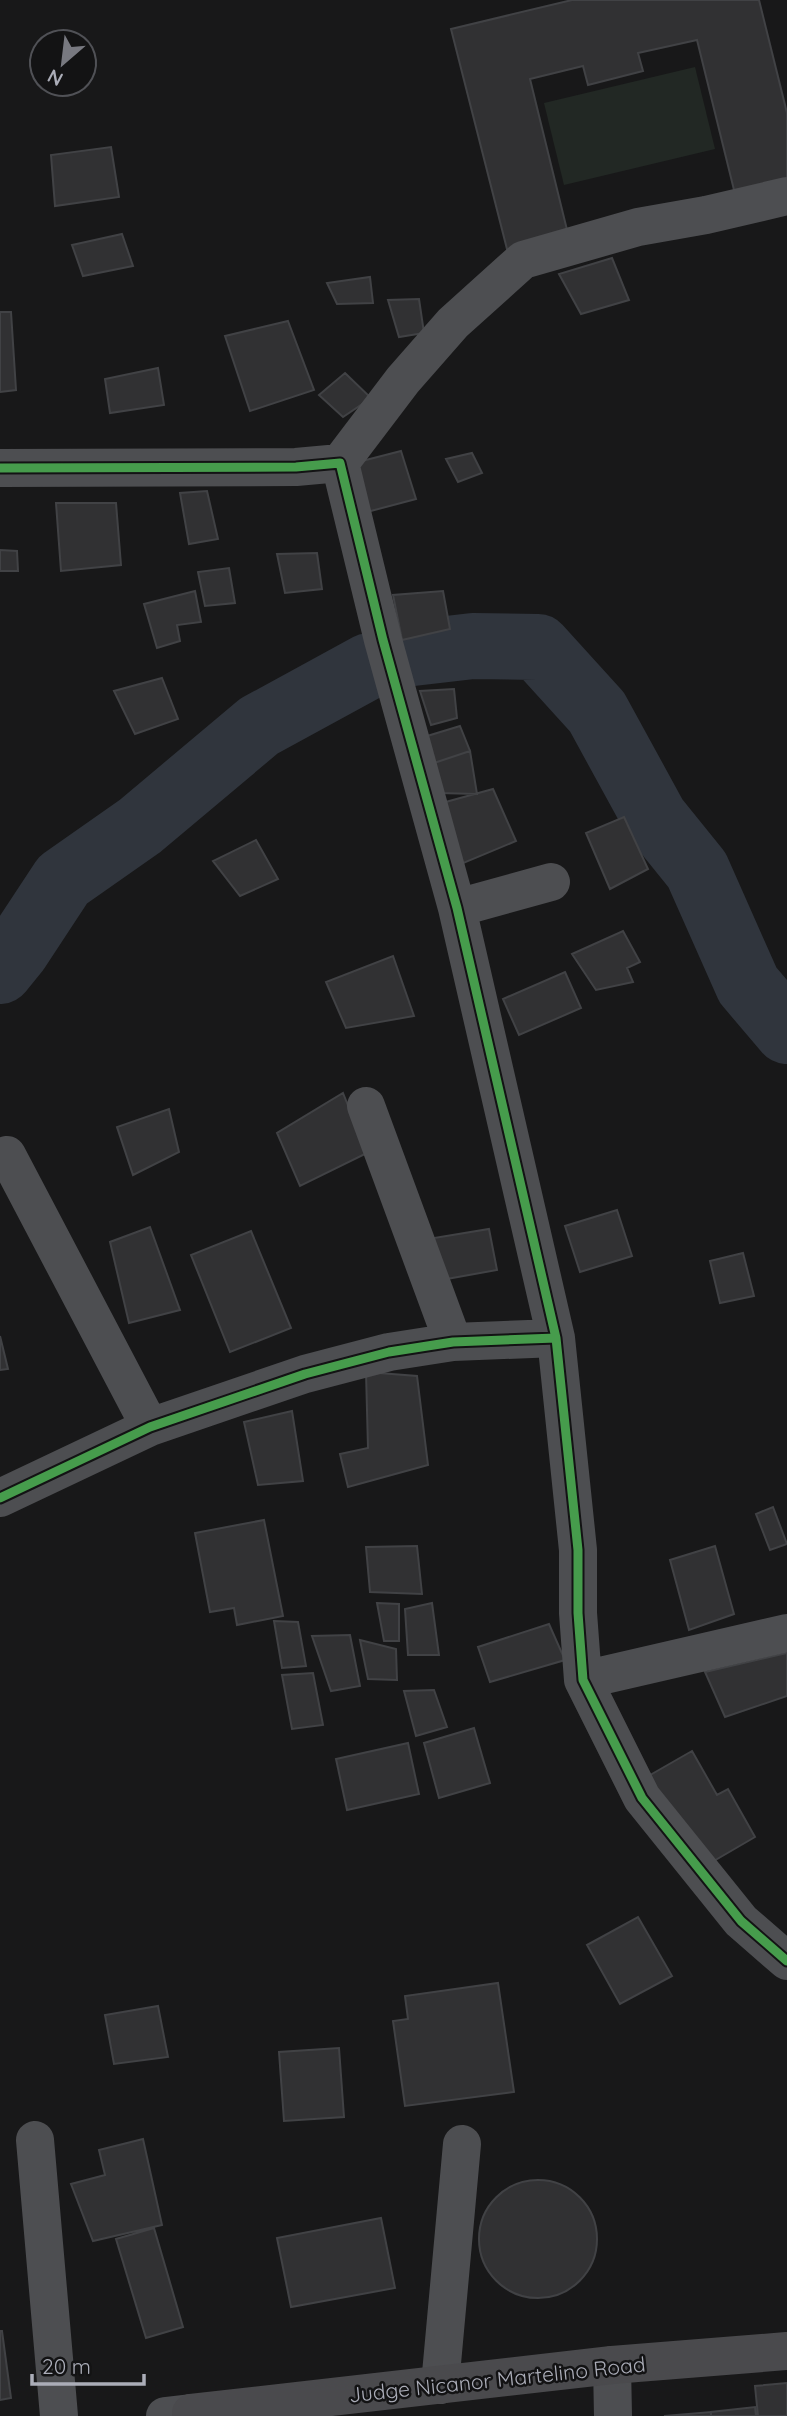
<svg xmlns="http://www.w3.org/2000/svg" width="787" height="2416" font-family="Quicksand,sans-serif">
<rect width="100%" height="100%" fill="#181819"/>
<path fill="#222824" d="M695,67l20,82 -151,36 -20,-82z"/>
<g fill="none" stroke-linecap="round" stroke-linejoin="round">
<path stroke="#30353d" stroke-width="66" d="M404,654l69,-8 65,1 59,65 58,106 42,52 51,115 39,46
M0,971l17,-21 46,-70 77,-54 119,-100 110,-60"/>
</g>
<path fill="#313133" stroke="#414245" stroke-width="2" d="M572,0h187l28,113v73l-51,12 -39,-158 -59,13 5,18 -55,14 -5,-19 -53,13 39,159 -61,15 -57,-224z
M111,147l8,50 -64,9 -4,-51z
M122,234l11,32 -50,10 -11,-31z
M612,258l17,42 -48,14 -22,-40z
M370,277l3,26 -36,1 -10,-21z
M419,299l5,34 -25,4 -11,-37z
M0,312h11l5,78 -16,2z
M288,321l26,69 -64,21 -25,-75z
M158,368l6,37 -54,8 -5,-34z
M345,373l26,25 -28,19 -24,-22z
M401,451l15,48 -49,13 -9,-50z
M472,453l10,20 -24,9 -12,-23z
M207,491l11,48 -29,5 -9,-51z
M56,503h60l5,62 -60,6z
M0,550l17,1 1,20h-18z
M317,553l5,36 -37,4 -8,-39z
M229,568l6,35 -30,3 -7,-34z
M195,591l6,31 -24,3 3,16 -23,7 -13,-44z
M443,591l7,38 -48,11 -9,-45z
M162,678l16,41 -43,15 -21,-43z
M454,689l3,29 -26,7 -11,-34z
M460,726l10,25 -36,12 -10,-26z
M470,751l7,43 -38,-1 -5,-30z
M493,789l23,52 -55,23 -19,-61z
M624,817l24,52 -38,20 -24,-56z
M256,840l22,39 -38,17 -27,-35z
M623,931l17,31 -13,6 6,14 -37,8 -24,-36z
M393,956l21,60 -68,12 -20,-46z
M565,972l16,36 -62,27 -16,-36z
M343,1093l24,60 -67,33 -23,-53z
M169,1109l10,43 -46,23 -16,-48z
M617,1210l15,46 -52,16 -15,-46z
M150,1227l30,83 -51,13 -19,-81z
M489,1229l8,41 -56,10 -7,-42z
M251,1231l40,97 -61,24 -39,-97z
M743,1253l11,43 -34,7 -10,-42z
M0,1336l8,33 -8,1z
M366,1372l51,4 11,89 -80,22 -8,-33 28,-6z
M292,1411l11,70 -45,4 -14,-63z
M773,1507l14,37 -17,6 -14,-36z
M264,1520l19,96 -46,9 -3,-17 -24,4 -15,-79z
M417,1546l5,48 -52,-2 -4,-45z
M715,1546l19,68 -45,16 -19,-70z
M377,1603l22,1v37h-15z
M432,1603l7,52h-31l-3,-46z
M274,1621l24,1 8,44 -24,2z
M549,1624l16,36 -75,22 -12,-35z
M350,1635l10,51 -29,5 -19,-55z
M360,1640l36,9 1,31 -29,-1z
M787,1653v43l-62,21 -20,-45z
M313,1673l10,52 -31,4 -10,-54z
M434,1690l13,37 -31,9 -12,-45z
M474,1728l16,55 -51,15 -15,-55z
M408,1743l11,51 -72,16 -11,-51z
M692,1751l25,44 11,-6 27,48 -43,25 -67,-84z
M638,1917l34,59 -52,28 -33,-59z
M498,1983l16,109 -109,14 -12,-85 15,-2 -3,-23z
M158,2006l10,51 -54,7 -9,-49z
M339,2048l5,69 -60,4 -5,-69z
M143,2139l19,86 -69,16 -22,-57 34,-9 -6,-25z
M479 2239a59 59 0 1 1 118 0a59 59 0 1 1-118 0Z
M381,2218l14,70 -104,19 -14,-69z
M154,2228l29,99 -37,11 -30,-99z
M0,2331h2l9,67 -11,2z
M787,2383v33h-29l-3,-30z
M755,2407l1,9h-45v-4z
M711,2412v4h-47z"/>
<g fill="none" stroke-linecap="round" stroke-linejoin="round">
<path stroke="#4d4e51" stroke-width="38" d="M340,463l63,-83 50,-57 70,-63 115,-33 68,-12 81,-19
M0,468l296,-1 44,-4 43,177 74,268 99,430 22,212v63l5,67 59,118 99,123 46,40
M457,908l94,-26
M366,1106l87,236
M7,1155l143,272
M0,1498l150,-71 155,-53 84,-22 64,-10 103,-4
M583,1680l204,-47
M35,2140l24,276
M612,2365l1,51
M440,2385l22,-241
M165,2416l26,-3"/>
<path stroke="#4a4a4d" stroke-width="38" d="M192,2416l-1,-3 421,-48 175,-14"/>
<defs>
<path id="cycleway" d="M0,468l296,-1 44,-4 43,177 74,268 99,430 22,212v63l5,67 59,118 99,123 46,40
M0,1498l150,-71 155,-53 84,-22 64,-10 103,-4"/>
</defs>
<use href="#cycleway" stroke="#131314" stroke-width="13"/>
<use href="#cycleway" stroke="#469c4c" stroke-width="9"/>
</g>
<g text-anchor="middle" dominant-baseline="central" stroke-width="5" stroke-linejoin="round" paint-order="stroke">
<g font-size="21" fill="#abadb8" stroke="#131314">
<text transform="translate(497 2379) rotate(-6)">Judge Nicanor Martelino Road</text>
</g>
</g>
<g transform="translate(63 63) rotate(208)"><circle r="33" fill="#131314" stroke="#505156" stroke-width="2"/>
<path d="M0-5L12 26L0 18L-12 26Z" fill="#787980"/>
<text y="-10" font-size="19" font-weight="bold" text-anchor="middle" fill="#abadb8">N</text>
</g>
<path d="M32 2374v10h112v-10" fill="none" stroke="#abadb8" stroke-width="3.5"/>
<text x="42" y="2374" font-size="21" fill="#abadb8" stroke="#131314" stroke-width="5" paint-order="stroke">20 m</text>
</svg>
